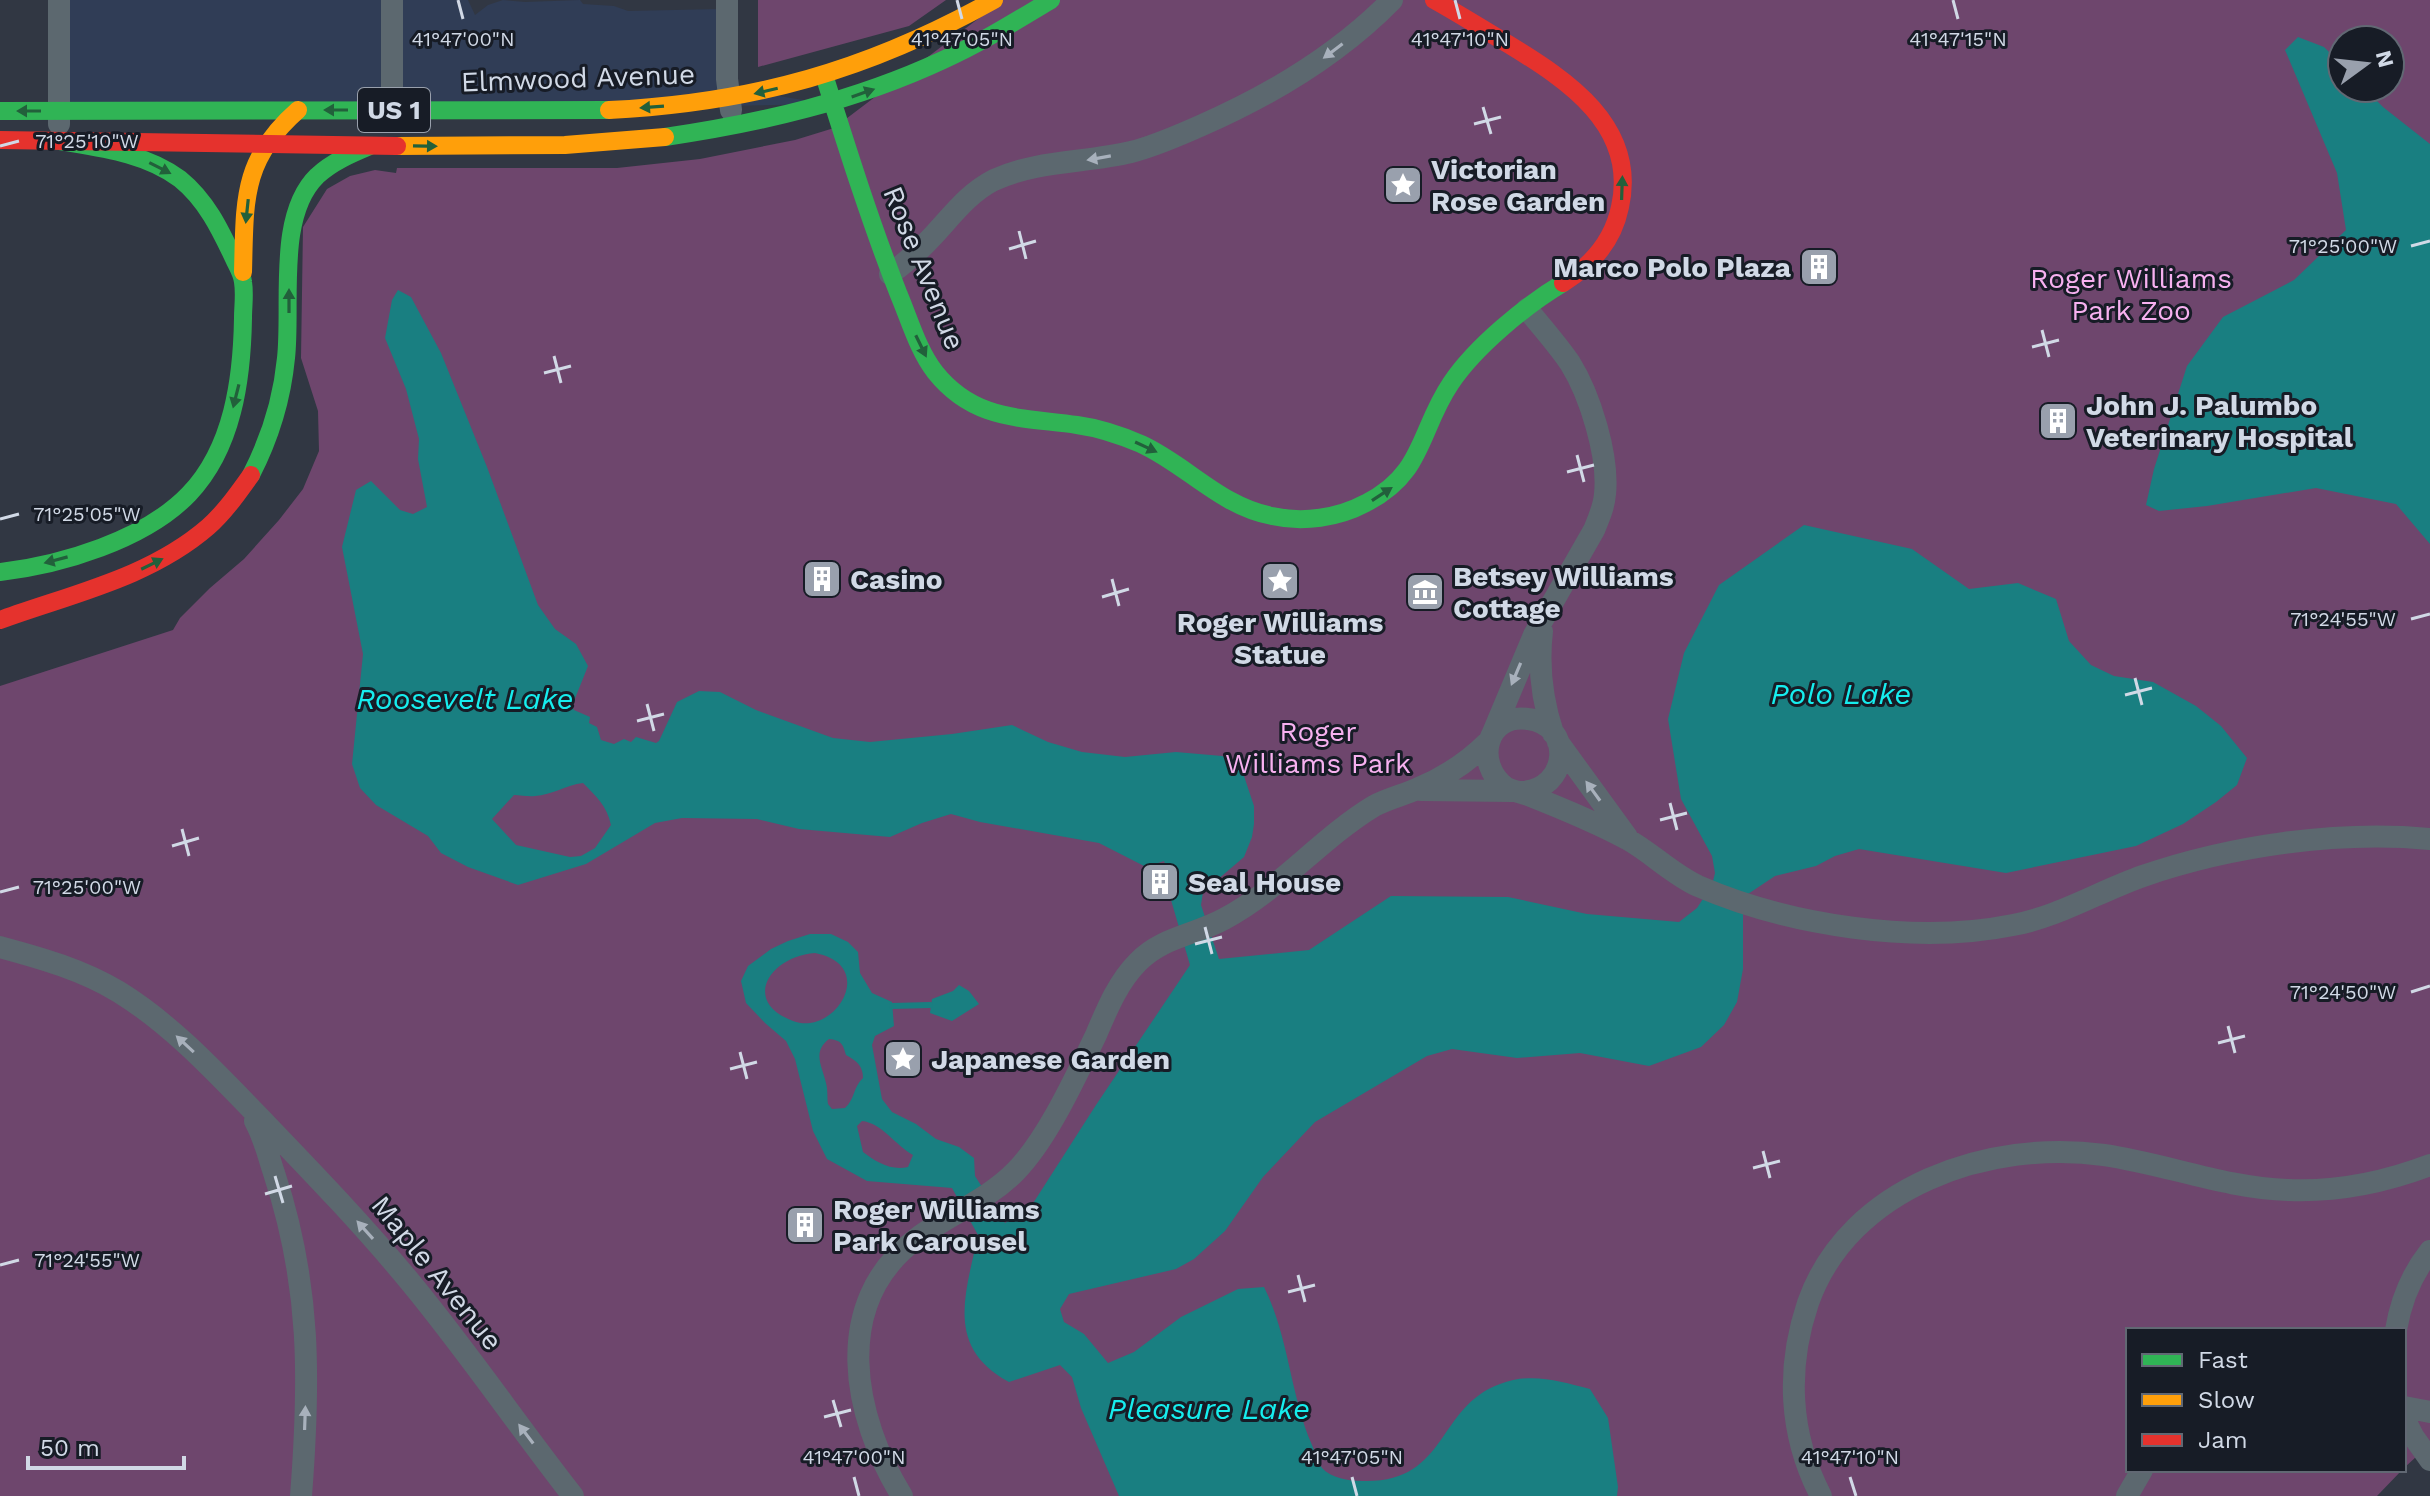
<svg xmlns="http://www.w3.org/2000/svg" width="2430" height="1496" font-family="'Work Sans',sans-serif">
<rect width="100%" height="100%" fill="#313743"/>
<path fill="#303d56" d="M55,0h413l7,15 13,-10 15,-5 22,2 55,-2 3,4 31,2 14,5 92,-2 3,78 105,17 -779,14z"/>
<path fill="#6e466d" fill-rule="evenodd" d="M758,0h188l-37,26 -151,41z
M1003,0h1427v1444l-26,24v-138h-276v140h274l-25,26h-2377v-810l173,-56 7,-12 30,-30 34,-29 35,-39 24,-31 16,-38 -1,-40 -17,-53 2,-131 24,-38 23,-13 25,-6 21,3 1,-5h220l83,-9 95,-19 39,-12zM2342,40h48v48h-48z"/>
<path fill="#197f81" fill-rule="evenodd" d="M2298,37l26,10 18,18v23h22l19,19 47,37v400l-34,-40 -80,-16 -109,18 -48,5 -13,-6 8,-36 33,-103 36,-49 71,-37 52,-50 -9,-57 -52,-123z
M398,290l13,7 30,56 46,114 51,138 17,24 21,15 12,22 -16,40 2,4 16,7 -1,6 8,4 4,13 13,4 10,-5 7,3 5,-5 20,6 3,-2 18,-39 22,-11 21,1 36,18 77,28 37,4 82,-8 60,-9 36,17 34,10 43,5 51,-5 46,4 9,3 11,11 12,36v18l-2,13 -8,20 -41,35 -2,13 18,54 90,-9 82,-54 117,1 79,17 92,8 18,-14 15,-23 3,-12 -3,-17 -31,-57 -13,-80 16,-66 35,-68 85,-60 108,24 57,40 49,-6 38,16 13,42 22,24 23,11 39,6 43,24 25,20 26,32 -10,27 -21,17 -33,22 -47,22 -130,27 -147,-24 -24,7 -19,10 -41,10 -30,20 -2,12v61l-6,33 -13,23 -23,22 -52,19 -69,-13 -63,5 -65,-9 -25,7 -112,66 -52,55 -38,54 -31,28 -18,10 -107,25 -9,15 4,13 20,12 24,29 26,-11 47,-35 57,-28 26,-2c25,50 26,107 48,158 3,7 6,17 10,23 9,10 27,13 40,13 86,3 74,-74 138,-97 31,-12 59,-3 90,5l18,29 10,69 -1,9h-498l-38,-88 -9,-31 -12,-12 -51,17c-65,-35 -43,-89 -31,-147l-26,-47 -85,-7 -40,-22 -14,-28 -18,-72 -9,-18 -21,-18 -19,-20 -5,-22 7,-15 23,-17 17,-8 22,-7h21l17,8 10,10 2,21 12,20 20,9 2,24 -19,10 -3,9 10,54 10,13 24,12 20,15 23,8 15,11 1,18 30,47 25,-15 66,-103 94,-140 -19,-65 6,-5 -13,-34 -18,6 -47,-24 -119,-21 -29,-8 -29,9 -32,14 -91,-8 -42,-10 -75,-1 -27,5 -69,41 -68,21 -50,-18 -27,-14 -13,-17 -52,-31 -16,-17 -8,-24 11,-110 -21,-107 14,-57 15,-9 29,29 13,4 14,-7 -9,-48 1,-20 -13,-50 -21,-51 7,-38zM583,783c13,13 24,23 28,42l-16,23 -14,8 -11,1 -54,-12 -24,-26 22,-24c7,0 15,2 21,1 17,-1 31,-11 48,-13zM815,953c64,12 20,84 -22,68 -53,-20 -22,-65 22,-68zM829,1039c12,1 14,5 17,16 11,6 17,11 17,23 -10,9 -8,21 -18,30l-13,1 -4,-5c-1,-6 0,-14 -2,-21 -4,-17 -14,-31 3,-44zM862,1121c20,2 33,24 51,34l-5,12c-17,4 -32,-5 -45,-15l-6,-26z
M959,985l10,6 10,13 -27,17 -22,-8 2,-14 21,-8z"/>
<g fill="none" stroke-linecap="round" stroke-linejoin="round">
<path stroke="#197f81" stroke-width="6" d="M892,1006l38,-1"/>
<path stroke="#5c686f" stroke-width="22" d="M727,0v79l4,31
M392,110v-110
M59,124v-124
M890,274c15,-11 29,-23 41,-36 20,-21 37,-45 63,-58 43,-20 92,-17 137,-28 24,-6 46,-16 69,-26 71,-31 137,-70 192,-126
M1542,631c-4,35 0,69 11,102
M1492,735l42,-100 60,-105c5,-12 10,-23 11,-36 4,-38 -15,-99 -35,-131 -13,-19 -29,-37 -43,-54
M1558,742l69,95
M1421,790l91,1
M1521,792c49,-2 53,-68 7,-73 -42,-6 -54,44 -23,68 7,4 15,5 23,8 33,13 67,27 99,44 25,14 45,35 71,47 90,39 217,59 315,39 45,-8 87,-34 130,-49 87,-30 195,-46 287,-37
M0,947c41,11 83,23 119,45 55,34 100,84 145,130 50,52 101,105 147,161 57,69 107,143 162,213
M255,1121c9,16 13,34 19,52 37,112 36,207 27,323
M2396,1330c5,-30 15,-55 34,-79
M2404,1407l26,5
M2404,1418l9,18 17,24
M902,1496c-49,-79 -72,-193 14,-257 33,-25 72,-39 100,-68 32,-33 60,-95 80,-136 11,-26 22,-53 42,-73 24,-25 57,-27 86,-43 55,-29 97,-81 150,-113 15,-8 30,-11 45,-18 26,-11 50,-27 70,-47
M1821,1496c-32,-61 -35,-128 -13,-193 41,-117 182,-164 296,-148 62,9 121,33 184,35 50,2 95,-7 142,-25
M2127,1496l15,-26"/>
<path stroke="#30b455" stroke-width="18" d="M825,78c23,73 46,146 74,217 11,26 19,55 36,77 39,49 86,45 142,53 22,3 43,10 64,19 46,21 79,62 131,72 31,7 66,2 94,-13 58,-29 53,-73 85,-120 24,-36 75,-78 112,-100
M0,111l609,-1
M665,137c96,-14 190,-36 278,-77 38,-17 73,-39 108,-60
M251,475c19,-37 31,-75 35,-117 6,-54 -10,-142 31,-182 15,-14 34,-22 53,-30
M0,572c61,-7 145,-32 189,-78 44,-46 53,-115 54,-176 0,-12 2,-24 0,-36 -1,-9 -6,-16 -9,-23 -14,-30 -28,-59 -54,-80 -35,-26 -80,-31 -121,-38"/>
<path stroke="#ff9f0a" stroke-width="18" d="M609,110c144,-7 260,-40 385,-110
M397,146l168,-1 100,-8
M243,272c2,-71 -2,-112 55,-162"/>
<path stroke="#e5322d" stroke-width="18" d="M1434,0c25,14 49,29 74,44 59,36 130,82 112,163 -7,34 -28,58 -57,76
M0,140l397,6
M0,620c71,-26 149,-42 208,-93 17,-15 30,-34 43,-52"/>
</g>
<defs><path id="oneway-solid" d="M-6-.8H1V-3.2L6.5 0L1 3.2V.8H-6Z" transform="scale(2)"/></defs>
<g fill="#a8b1bc">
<use href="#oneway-solid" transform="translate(1333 51) rotate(143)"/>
<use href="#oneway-solid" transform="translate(1099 158) rotate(170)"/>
<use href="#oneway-solid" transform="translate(1516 674) rotate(113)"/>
<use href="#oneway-solid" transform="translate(1593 791) rotate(-126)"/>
<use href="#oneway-solid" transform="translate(185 1044) rotate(-137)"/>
<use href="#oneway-solid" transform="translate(365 1230) rotate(-132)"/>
<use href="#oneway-solid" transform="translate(305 1418) rotate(-88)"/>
<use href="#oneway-solid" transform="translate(526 1434) rotate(-127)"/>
</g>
<g fill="#22603b">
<use href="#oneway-solid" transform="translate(766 91) rotate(167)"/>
<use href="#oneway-solid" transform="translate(863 93) rotate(-19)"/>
<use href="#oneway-solid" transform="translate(652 107) rotate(176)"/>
<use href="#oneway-solid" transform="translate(336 110) rotate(-180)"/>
<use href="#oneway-solid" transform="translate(29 111) rotate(-180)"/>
<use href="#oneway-solid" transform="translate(425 146) rotate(1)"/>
<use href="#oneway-solid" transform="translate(160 168) rotate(27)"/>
<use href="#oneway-solid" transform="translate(1622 188) rotate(-88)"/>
<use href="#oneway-solid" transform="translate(247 211) rotate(96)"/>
<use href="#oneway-solid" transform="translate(289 301) rotate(-90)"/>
<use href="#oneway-solid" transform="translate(921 346) rotate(64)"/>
<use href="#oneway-solid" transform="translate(236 396) rotate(104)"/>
<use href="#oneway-solid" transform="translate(1146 447) rotate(25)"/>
<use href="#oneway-solid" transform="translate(1382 494) rotate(-33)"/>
<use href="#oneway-solid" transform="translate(56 560) rotate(165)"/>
<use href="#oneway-solid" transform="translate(152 564) rotate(-26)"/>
</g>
<path fill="none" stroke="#d1d9e6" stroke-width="3" d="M458,0l5,19M957,0l5,19M1455,0l5,19M1953,0l5,19M1483,107l8,27M1474,124l27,-7M0,146l19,-5M1019,231l7,28M2411,246l19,-5M1009,249l27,-8M2042,330l7,27M2032,347l27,-7M554,356l7,27M544,373l27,-7M1577,455l7,27M1567,472l27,-7M0,519l19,-5M1112,579l7,27M1102,597l27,-8M2411,619l19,-5M2135,678l7,27M2125,695l27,-7M647,704l7,27M637,721l27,-7M1670,803l7,27M1660,820l27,-7M182,829l7,27M172,846l27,-8M0,892l19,-5M1205,927l7,27M1195,944l27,-7M2411,992l19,-6M2228,1026l7,27M2218,1043l27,-7M740,1052l7,27M730,1069l27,-7M1763,1151l7,27M1753,1168l27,-7M275,1176l8,27M265,1194l27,-8M0,1265l19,-5M1298,1275l7,27M1288,1292l27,-7M833,1400l8,27M824,1417l27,-7M854,1477l5,19M1352,1477l5,19M1850,1477l6,19"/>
<defs>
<symbol id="sight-square" viewBox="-11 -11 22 22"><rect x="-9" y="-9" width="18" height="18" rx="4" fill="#99a0ad" stroke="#171c26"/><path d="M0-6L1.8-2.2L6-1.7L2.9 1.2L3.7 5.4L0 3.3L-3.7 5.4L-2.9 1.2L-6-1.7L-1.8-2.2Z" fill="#fff"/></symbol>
<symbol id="building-square" viewBox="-11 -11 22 22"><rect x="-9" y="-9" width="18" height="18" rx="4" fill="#99a0ad" stroke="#171c26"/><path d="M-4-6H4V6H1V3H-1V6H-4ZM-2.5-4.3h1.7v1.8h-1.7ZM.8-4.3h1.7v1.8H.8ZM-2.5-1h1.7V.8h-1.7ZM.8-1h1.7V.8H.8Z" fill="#fff"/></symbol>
<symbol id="museum-square" viewBox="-11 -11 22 22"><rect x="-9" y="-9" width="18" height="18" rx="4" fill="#99a0ad" stroke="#171c26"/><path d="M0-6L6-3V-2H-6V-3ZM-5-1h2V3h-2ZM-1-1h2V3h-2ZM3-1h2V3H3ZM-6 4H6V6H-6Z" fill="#fff"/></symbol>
</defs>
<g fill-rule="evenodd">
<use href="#sight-square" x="1381" y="163" width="44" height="44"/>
<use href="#building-square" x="1797" y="245" width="44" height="44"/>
<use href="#building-square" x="2036" y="399" width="44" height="44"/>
<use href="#building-square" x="800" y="557" width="44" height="44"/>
<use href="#sight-square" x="1258" y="559" width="44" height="44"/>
<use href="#museum-square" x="1403" y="570" width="44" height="44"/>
<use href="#building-square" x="1138" y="860" width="44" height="44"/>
<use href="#sight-square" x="881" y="1037" width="44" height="44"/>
<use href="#building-square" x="783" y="1203" width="44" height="44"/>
</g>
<g text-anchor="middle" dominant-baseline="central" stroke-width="6" stroke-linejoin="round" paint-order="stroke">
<rect fill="#171c26" stroke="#99a0ac" stroke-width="2" x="358" y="88" width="72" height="44" rx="6"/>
<g font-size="26" font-weight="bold" fill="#d1d9e6">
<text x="394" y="110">US 1</text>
</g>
<g font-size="28" fill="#d1d9e6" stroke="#171c26">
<text transform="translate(578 78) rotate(-2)">Elmwood Avenue</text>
<text transform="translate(924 268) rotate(68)">Rose Avenue</text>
<text transform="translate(437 1273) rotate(51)">Maple Avenue</text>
</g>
<g font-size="28" font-weight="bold" fill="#d1d9e6" stroke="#171c26" text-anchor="start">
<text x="1431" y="169">Victorian<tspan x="1431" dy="32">Rose Garden</tspan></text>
<text x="1791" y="267" text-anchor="end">Marco Polo Plaza</text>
<text x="2086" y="405">John J. Palumbo<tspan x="2086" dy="32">Veterinary Hospital</tspan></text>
<text x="1453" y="576">Betsey Williams<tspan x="1453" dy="32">Cottage</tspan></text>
<text x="850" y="579">Casino</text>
<text x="1280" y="622" text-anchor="middle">Roger Williams<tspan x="1280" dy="32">Statue</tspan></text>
<text x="1188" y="882">Seal House</text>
<text x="931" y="1059">Japanese Garden</text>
<text x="833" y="1209">Roger Williams<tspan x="833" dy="32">Park Carousel</tspan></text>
</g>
<g font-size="28" fill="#f7b1f0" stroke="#171c26">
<text x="2131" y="278">Roger Williams<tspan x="2131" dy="32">Park Zoo</tspan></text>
<text x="1318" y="731">Roger<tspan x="1318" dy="32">Williams Park</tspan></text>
</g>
<g font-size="30" font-style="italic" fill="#16edee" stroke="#171c26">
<text x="1841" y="693">Polo Lake</text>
<text x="465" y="698">Roosevelt Lake</text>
<text x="1209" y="1408">Pleasure Lake</text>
</g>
</g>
<g font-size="20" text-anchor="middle" fill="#d1d9e6" stroke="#171c26" stroke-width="6" stroke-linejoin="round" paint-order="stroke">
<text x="463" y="46">41°47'00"N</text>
<text x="962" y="46">41°47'05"N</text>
<text x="1460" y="46">41°47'10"N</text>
<text x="1958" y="46">41°47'15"N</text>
<text x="87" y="148">71°25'10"W</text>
<text x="2343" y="253">71°25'00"W</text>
<text x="87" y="521">71°25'05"W</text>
<text x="2343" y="626">71°24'55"W</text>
<text x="87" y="894">71°25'00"W</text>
<text x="2343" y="999">71°24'50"W</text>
<text x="87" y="1267">71°24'55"W</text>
<text x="854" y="1464">41°47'00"N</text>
<text x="1352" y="1464">41°47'05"N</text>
<text x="1850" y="1464">41°47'10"N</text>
</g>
<rect x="2126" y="1328" width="280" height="144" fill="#171c26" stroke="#616873" stroke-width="2"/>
<rect x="2142" y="1354" width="40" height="12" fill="#30b455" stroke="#616873" stroke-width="2"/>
<text x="2198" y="1368" font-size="24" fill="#d1d9e6">Fast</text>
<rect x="2142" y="1394" width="40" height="12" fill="#ff9f0a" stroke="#616873" stroke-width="2"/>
<text x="2198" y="1408" font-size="24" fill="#d1d9e6">Slow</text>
<rect x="2142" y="1434" width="40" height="12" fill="#e5322d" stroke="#616873" stroke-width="2"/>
<text x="2198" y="1448" font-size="24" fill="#d1d9e6">Jam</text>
<g transform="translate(2366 64) rotate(75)"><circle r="38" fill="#171c26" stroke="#616873" stroke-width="2"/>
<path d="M0-6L14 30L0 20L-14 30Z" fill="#99a0ad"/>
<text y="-12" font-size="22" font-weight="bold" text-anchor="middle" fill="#d1d9e6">N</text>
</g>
<path d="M28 1456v12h156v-12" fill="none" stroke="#d1d9e6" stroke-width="4"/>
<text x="40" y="1456" font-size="24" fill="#d1d9e6" stroke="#171c26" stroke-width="6" paint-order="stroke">50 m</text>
</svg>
